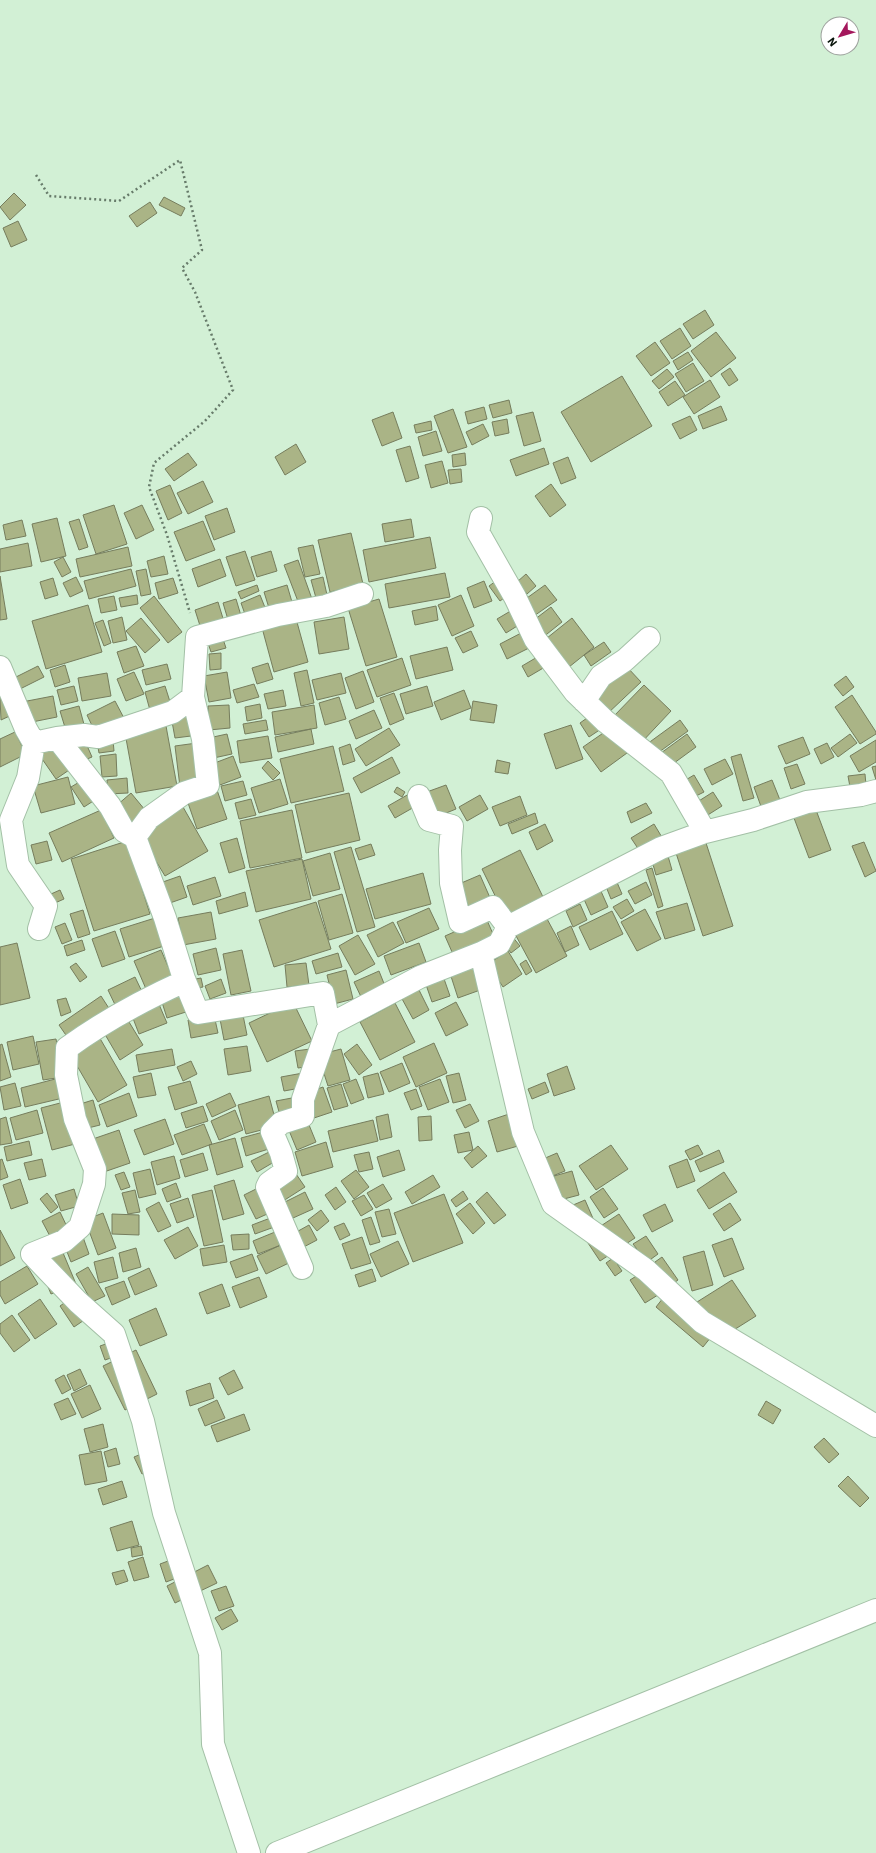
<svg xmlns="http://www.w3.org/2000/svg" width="876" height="1853" font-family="'IBM Plex Sans',sans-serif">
<rect width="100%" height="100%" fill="#d2f0d5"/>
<path fill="#aab486" stroke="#767d5d" d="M14,193l12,12 -16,15 -10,-13z
M164,197l21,11 -4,8 -22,-11z
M150,202l7,11 -20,14 -8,-11z
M18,221l9,19 -16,7 -8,-19z
M705,310l9,15 -21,14 -10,-15z
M680,328l11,18 -19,13 -12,-18z
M716,332l20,26 -25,19 -20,-26z
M655,342l15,21 -19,13 -15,-20z
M688,352l5,8 -15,10 -5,-9z
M693,363l11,18 -18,11 -11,-18z
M730,368l8,12 -9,6 -8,-12z
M667,369l7,8 -15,12 -7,-8z
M622,376l30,50 -61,36 -30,-50z
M710,380l10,17 -26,17 -11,-17z
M675,381l10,14 -17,11 -9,-14z
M509,400l3,13 -19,5 -4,-13z
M721,406l6,14 -24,9 -5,-13z
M484,407l3,12 -19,5 -3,-12z
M453,409l14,38 -19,6 -14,-37z
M393,412l9,26 -20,8 -10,-26z
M533,412l8,29 -17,5 -8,-30z
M690,416l7,14 -17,9 -8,-15z
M507,419l2,14 -14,3 -3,-14z
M431,421l1,9 -16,3 -2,-8z
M483,424l6,12 -17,9 -6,-13z
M436,431l6,20 -19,5 -5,-19z
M296,444l10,18 -21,13 -10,-18z
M410,446l9,32 -13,4 -10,-32z
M544,448l5,16 -33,12 -6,-16z
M188,453l9,12 -23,16 -9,-12z
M465,453l1,12 -13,2 -1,-12z
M568,457l8,21 -15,6 -8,-21z
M442,461l6,22 -17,5 -6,-23z
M461,469l1,13 -12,2 -2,-14z
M203,481l10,21 -25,12 -11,-21z
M551,484l15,21 -16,12 -15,-21z
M170,485l12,28 -14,7 -12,-29z
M114,505l13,39 -31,10 -13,-39z
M142,505l12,25 -18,9 -12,-26z
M227,508l8,24 -21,8 -9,-24z
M57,518l9,38 -25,6 -9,-38z
M79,519l9,28 -9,3 -10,-28z
M411,519l3,18 -29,5 -3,-18z
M22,520l4,16 -20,4 -3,-15z
M203,521l12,29 -29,11 -12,-29z
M351,533l12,51 -33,8 -12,-52z
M430,537l6,31 -67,14 -6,-32z
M28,543l4,23 -32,6v-23z
M313,545l7,29 -15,3 -7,-29z
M128,547l4,19 -52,11 -4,-18z
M245,551l10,29 -19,6 -10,-29z
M271,551l6,20 -20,6 -6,-20z
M164,556l4,18 -17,3 -4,-16z
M63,557l8,15 -9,5 -8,-15z
M220,559l6,17 -28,11 -6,-18z
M298,560l14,39 -13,5 -15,-39z
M131,569l5,17 -47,13 -5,-18z
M146,569l5,25 -10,2 -5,-25z
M445,573l5,24 -61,11 -4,-24z
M526,574l10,12 -9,8 -10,-12z
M0,576l7,43 -7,1z
M76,577l7,14 -13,6 -7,-14z
M323,577l4,18 -11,3 -5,-18z
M53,578l5,17 -13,4 -5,-17z
M173,578l5,15 -19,6 -4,-16z
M484,581l8,20 -18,7 -7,-20z
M496,581l11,15 -7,5 -11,-15z
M257,585l2,6 -18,8 -3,-7z
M287,585l5,17 -23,6 -5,-16z
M545,585l12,15 -26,18 -11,-15z
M137,595l1,9 -17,3 -2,-9z
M260,595l6,15 -20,7 -5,-14z
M461,595l13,31 -22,10 -14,-31z
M114,596l3,14 -16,3 -3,-14z
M154,596l28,36 -14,11 -28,-35z
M236,599l6,20 -13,4 -6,-20z
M379,599l18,58 -31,9 -18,-58z
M218,602l7,23 -23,7 -7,-22z
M88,605l14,47 -56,17 -14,-48z
M436,606l2,14 -23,5 -3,-14z
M551,607l11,15 -20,16 -12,-15z
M514,609l8,14 -16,10 -9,-14z
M295,615l13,47 -34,10 -13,-48z
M122,617l5,23 -14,3 -5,-22z
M344,617l5,32 -30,5 -5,-32z
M141,618l19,22 -15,13 -19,-22z
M572,618l22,29 -30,24 -22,-29z
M103,620l8,23 -7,3 -9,-23z
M471,631l7,15 -15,7 -8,-15z
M525,631l8,15 -26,13 -7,-15z
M221,633l5,15 -15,4 -5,-15z
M604,642l7,10 -20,14 -7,-11z
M136,646l8,20 -20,7 -7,-21z
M447,647l6,23 -37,9 -6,-23z
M221,653v16l-11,1 -1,-16z
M539,656l6,11 -17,10 -6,-11z
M402,658l9,27 -34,12 -10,-27z
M268,663l5,16 -16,5 -5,-16z
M167,664l4,15 -25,6 -4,-15z
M65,665l5,17 -15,5 -5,-17z
M38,666l6,11 -24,12 -6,-11z
M627,667l14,15 -35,33 -14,-15z
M307,670l7,33 -13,3 -7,-33z
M363,671l11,31 -18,7 -11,-31z
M134,672l10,22 -18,7 -9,-22z
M227,672l4,26 -22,4 -5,-26z
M107,673l4,23 -29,5 -4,-23z
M341,673l5,20 -29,7 -5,-20z
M846,676l8,11 -11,9 -9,-11z
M254,684l5,13 -22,6 -4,-13z
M644,685l27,26 -31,33 -27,-27z
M74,686l4,15 -17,4 -4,-15z
M165,686l7,22 -21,6 -6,-22z
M427,686l6,20 -27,8 -6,-20z
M283,690l3,16 -18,3 -4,-15z
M464,690l7,18 -30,12 -7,-18z
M394,693l10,26 -14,6 -10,-27z
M7,694l9,19 -15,7 -1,-22z
M852,695l24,37v2l-16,10 -25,-37z
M53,696l4,21 -30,6 -5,-21z
M339,697l7,22 -21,6 -6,-22z
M115,701l11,21 -29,14 -10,-21z
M473,701l24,4 -3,18 -24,-3z
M260,704l2,14 -15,3 -2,-14z
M229,705l1,23 -21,2 -1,-24z
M314,705l3,23 -42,7 -3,-23z
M79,706l6,22 -18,6 -7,-23z
M374,710l8,18 -26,11 -7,-18z
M594,713l10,14 -15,10 -9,-14z
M187,714l4,22 -16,2 -4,-22z
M266,720l2,10 -23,4 -2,-10z
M680,720l8,11 -33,24 -8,-11z
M571,725l12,34 -27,10 -12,-35z
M166,726l11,60 -41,7 -11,-60z
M389,728l11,17 -34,21 -11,-17z
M311,729l3,15 -36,8 -3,-15z
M609,729l18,24 -26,19 -18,-25z
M15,732l11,22 -26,13v-28z
M227,734l5,20 -23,5 -5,-20z
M687,734l9,13 -26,19 -9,-13z
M850,734l7,9 -19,14 -7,-9z
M268,736l4,22 -32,5 -3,-22z
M803,737l7,17 -24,10 -8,-18z
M113,740l1,11 -15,2 -2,-11z
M876,740v22l-17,10 -9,-16z
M85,741l7,16 -12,5 -7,-16z
M54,742l18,26 -16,11 -18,-26z
M197,743l6,40 -23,4 -5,-41z
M827,743l7,14 -13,7 -7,-15z
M350,744l5,17 -12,4 -4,-17z
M333,746l11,45 -53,12 -11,-44z
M116,754l1,22 -15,1 -2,-21z
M741,754l13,44 -11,3 -12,-44z
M233,756l8,21 -21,8 -8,-21z
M392,757l8,16 -39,20 -8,-15z
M725,759l8,15 -21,11 -8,-16z
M497,760l13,3 -2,11 -13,-2z
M268,761l12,12 -7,7 -11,-12z
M797,764l8,20 -14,5 -7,-21z
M876,766v14l-4,-13z
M865,774l1,11 -16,2 -2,-11z
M694,775l10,17 -10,5 -10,-16z
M68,777l7,27 -34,9 -8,-27z
M86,778l12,20 -14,9 -13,-20z
M127,778l1,15 -20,1 -1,-14z
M280,779l8,25 -29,9 -8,-25z
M772,780l10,25 -19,7 -9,-25z
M243,781l4,14 -22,6 -4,-15z
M446,785l10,24 -22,9 -10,-25z
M397,787l8,5 -3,5 -8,-5z
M217,790l10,29 -30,10 -10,-29z
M713,792l9,14 -19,12 -9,-14z
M131,793l19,23 -15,13 -19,-23z
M349,793l11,47 -54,13 -11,-48z
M409,794l7,12 -21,12 -7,-12z
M480,795l8,14 -21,12 -8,-14z
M520,796l7,19 -27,11 -8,-19z
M251,799l5,16 -17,4 -4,-16z
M646,803l6,10 -21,10 -4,-11z
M183,807l25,44 -43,25 -26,-43z
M101,810l13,28 -52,24 -13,-29z
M292,810l10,48 -52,10 -10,-47z
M816,810l15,40 -22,8 -15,-40z
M535,813l3,10 -26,11 -4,-10z
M545,824l8,17 -16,9 -8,-18z
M654,824l9,15 -22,14 -10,-15z
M237,838l8,30 -16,5 -9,-30z
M47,841l5,19 -16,4 -5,-19z
M127,841l23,73 -56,17 -23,-72z
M864,842l12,29 -11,6 -13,-31z
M706,843l27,83 -30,10 -27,-83z
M371,844l4,11 -16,5 -4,-11z
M351,847l24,80 -18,5 -23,-80z
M520,850l25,51 -38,19 -25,-51z
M330,853l10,36 -27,7 -10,-35z
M668,856l4,14 -16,5 -4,-14z
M302,859l9,40 -55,13 -10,-41z
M652,868l11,38 -5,2 -12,-38z
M423,873l8,31 -56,15 -9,-30z
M480,875l11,25 -21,10 -11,-26z
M180,876l7,21 -20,7 -7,-21z
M215,877l6,19 -28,9 -6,-19z
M616,880l6,14 -11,5 -6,-15z
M646,882l6,13 -17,9 -7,-13z
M600,889l8,18 -17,8 -8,-18z
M60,890l4,9 -9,4 -4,-9z
M245,892l3,14 -29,8 -3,-13z
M342,894l11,39 -24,7 -11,-39z
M627,899l7,12 -13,8 -8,-12z
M316,902l15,47 -57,18 -15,-47z
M687,903l8,27 -30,9 -9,-27z
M580,904l7,16 -14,7 -7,-16z
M429,908l10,21 -33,14 -9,-21z
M645,909l16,30 -24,12 -16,-29z
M83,910l7,24 -12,4 -8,-24z
M612,911l11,23 -33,16 -11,-23z
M211,912l5,27 -33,6 -5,-27z
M546,917l21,39 -31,17 -21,-39z
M155,918l9,28 -35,11 -9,-28z
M486,918l11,25 -41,18 -11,-25z
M393,922l11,21 -26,14 -11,-22z
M65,923l7,17 -10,4 -7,-17z
M571,926l8,19 -14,7 -8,-19z
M115,931l10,28 -23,8 -10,-28z
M358,935l17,29 -20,11 -16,-29z
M511,935l9,11 -9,7 -8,-11z
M82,940l3,10 -18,6 -3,-10z
M17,943l13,55 -30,7v-58z
M419,943l7,19 -35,13 -7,-19z
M216,948l5,22 -23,5 -5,-21z
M161,950l12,28 -27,11 -12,-28z
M242,950l9,41 -20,4 -8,-41z
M508,951l14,23 -19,13 -15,-23z
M338,953l4,14 -26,7 -4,-13z
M472,959l11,30 -25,9 -10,-31z
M526,960l6,11 -6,4 -6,-11z
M76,963l11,14 -7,5 -10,-15z
M306,963l3,22 -22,2 -2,-22z
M346,970l7,29 -19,5 -7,-29z
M379,971l8,20 -24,10 -9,-19z
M442,973l8,23 -18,6 -8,-23z
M135,977l10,21 -27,13 -10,-21z
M201,978l2,9 -11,2 -2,-9z
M221,979l5,14 -16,6 -5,-13z
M418,988l11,22 -16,9 -12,-22z
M181,989l8,22 -22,7 -7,-22z
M101,996l11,17 -42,28 -11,-16z
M66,998l5,14 -10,4 -4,-16z
M158,1002l9,21 -28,11 -8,-21z
M293,1002l19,39 -45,21 -18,-39z
M456,1002l12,23 -22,11 -11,-23z
M395,1003l20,39 -35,18 -20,-38z
M214,1015l4,18 -27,5 -3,-18z
M243,1015l4,20 -23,5 -4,-21z
M126,1017l17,28 -23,15 -17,-29z
M98,1035l29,50 -29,17 -29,-50z
M33,1036l6,28 -26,6 -6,-28z
M56,1039l7,38 -20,3 -7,-38z
M434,1043l13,30 -31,14 -13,-30z
M2,1044l9,33 -11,4v-36z
M357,1044l15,21 -13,10 -15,-21z
M247,1046l4,25 -23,4 -4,-26z
M172,1049l3,16 -36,7 -3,-17z
M310,1049l2,17 -14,2 -3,-17z
M341,1049l9,31 -22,6 -10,-31z
M191,1061l6,13 -14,7 -6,-14z
M402,1063l8,20 -21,9 -9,-20z
M567,1066l8,23 -21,7 -7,-22z
M151,1073l5,22 -18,3 -5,-21z
M303,1073l3,14 -22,4 -3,-14z
M378,1073l6,21 -16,4 -5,-21z
M459,1073l7,27 -13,3 -7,-27z
M59,1078l4,20 -38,9 -4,-19z
M356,1079l8,20 -13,5 -8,-20z
M440,1079l9,23 -21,8 -9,-23z
M190,1081l7,22 -22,7 -7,-23z
M545,1082l4,10 -17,7 -4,-10z
M15,1083l6,23 -17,4 -4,-23z
M341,1084l7,22 -14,4 -7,-22z
M323,1087l9,25 -18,6 -8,-25z
M416,1089l6,17 -11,4 -7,-17z
M129,1093l8,23 -30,11 -8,-22z
M230,1093l6,13 -24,11 -6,-13z
M269,1096l8,30 -31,8 -8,-29z
M297,1097l4,17 -20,5 -5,-18z
M93,1100l7,25 -16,4 -7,-24z
M64,1102l11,42 -23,6 -11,-42z
M470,1104l9,17 -14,7 -9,-18z
M203,1106l5,15 -22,7 -5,-15z
M37,1110l6,23 -27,7 -6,-22z
M235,1110l8,20 -24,10 -8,-19z
M388,1114l4,23 -12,3 -4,-23z
M509,1114l9,32 -21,6 -9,-31z
M431,1116l1,24 -13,1 -1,-24z
M6,1117l6,26 -12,2v-26z
M165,1119l9,25 -30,11 -10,-25z
M307,1120l9,22 -19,8 -9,-22z
M373,1120l5,21 -45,11 -5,-21z
M204,1124l8,20 -30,11 -8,-20z
M119,1130l11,33 -32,11 -11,-33z
M267,1131l5,17 -26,8 -5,-18z
M469,1132l4,18 -15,3 -4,-18z
M235,1138l8,29 -26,8 -8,-30z
M29,1141l3,14 -25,6 -3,-14z
M326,1142l7,25 -31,9 -7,-24z
M611,1145l17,24 -32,21 -17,-24z
M698,1145l5,9 -13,6 -5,-9z
M478,1146l9,10 -15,12 -8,-10z
M399,1150l6,20 -22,7 -6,-20z
M719,1150l5,12 -24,10 -5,-11z
M269,1152l5,10 -17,10 -6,-11z
M369,1152l4,17 -14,3 -5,-17z
M203,1153l5,17 -23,7 -5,-17z
M557,1153l8,18 -15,6 -7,-18z
M174,1156l6,22 -23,7 -6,-23z
M2,1159l6,18 -8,3v-20z
M42,1159l4,17 -17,4 -5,-17z
M687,1159l8,22 -18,7 -8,-22z
M150,1169l6,25 -17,4 -6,-25z
M356,1170l13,17 -15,12 -13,-18z
M294,1171l11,16 -25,16 -11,-16z
M572,1171l7,24 -19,5 -6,-24z
M124,1172l6,15 -9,3 -6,-15z
M724,1172l13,20 -28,17 -12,-19z
M433,1175l7,12 -28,17 -7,-12z
M20,1179l8,24 -17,6 -8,-24z
M234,1180l10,34 -21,6 -9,-34z
M176,1183l5,14 -14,5 -5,-13z
M383,1184l9,15 -16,9 -9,-15z
M262,1186l12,25 -18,8 -12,-24z
M336,1187l10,15 -11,8 -10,-15z
M603,1188l15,21 -14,9 -14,-21z
M74,1189l5,17 -18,5 -6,-16z
M135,1190l5,22 -12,2 -6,-21z
M212,1190l11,52 -19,4 -12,-51z
M463,1191l5,8 -12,8 -5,-7z
M305,1192l8,17 -20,9 -8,-16z
M487,1192l19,23 -12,9 -18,-22z
M47,1193l11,14 -7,6 -11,-14z
M444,1194l19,49 -50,19 -19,-49z
M364,1195l9,14 -12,7 -9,-15z
M188,1198l6,19 -17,6 -7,-19z
M585,1200l10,23 -29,-15z
M159,1202l12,24 -13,6 -12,-23z
M470,1203l15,20 -12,11 -17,-20z
M730,1203l11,17 -17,11 -11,-17z
M665,1204l8,17 -21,11 -9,-17z
M389,1209l7,25 -14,3 -7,-25z
M321,1210l8,11 -12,10 -9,-11z
M60,1212l9,19 -17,9 -10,-19z
M103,1213l13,35 -18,7 -13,-35z
M112,1214l27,1v20l-27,-1z
M619,1214l16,24 -35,23 -16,-24z
M273,1217l4,9 -22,8 -3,-9z
M371,1217l9,25 -10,3 -8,-25z
M344,1223l6,12 -10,5 -6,-13z
M309,1225l8,15 -19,10 -7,-15z
M188,1227l10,19 -23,13 -11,-19z
M0,1230l15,28 -15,8z
M275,1232l6,13 -23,9 -5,-13z
M249,1234v15l-16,1 -2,-15z
M646,1236l12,18 -11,8 -14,-18z
M83,1237l6,17 -18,8 -7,-18z
M362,1237l9,26 -20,6 -9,-25z
M732,1238l12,31 -20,8 -12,-32z
M398,1241l11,23 -28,13 -11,-23z
M285,1243l8,18 -27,13 -9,-18z
M224,1245l3,17 -24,4 -3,-17z
M61,1248l15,36 -25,10 -15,-36z
M136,1248l5,19 -18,5 -4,-19z
M704,1251l9,34 -21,6 -9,-34z
M252,1254l6,16 -22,8 -6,-16z
M113,1257l5,21 -19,5 -5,-21z
M662,1257l16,23 -7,5 -16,-23z
M613,1258l9,13 -7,5 -9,-13z
M27,1266l11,18 -33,20 -5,-9v-13z
M88,1267l17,29 -13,6 -16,-28z
M149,1268l8,18 -22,9 -7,-17z
M372,1269l4,12 -17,6 -4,-12z
M646,1270l20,20 -21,13 -15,-23z
M259,1277l8,20 -27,11 -8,-21z
M732,1280l24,36 -35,22 -24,-36z
M124,1281l6,16 -18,8 -7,-17z
M222,1284l8,22 -23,8 -8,-21z
M81,1291l15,21 -22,15 -14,-21z
M667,1293l48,39 -12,15 -47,-40z
M40,1299l17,25 -22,15 -17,-25z
M156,1308l11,27 -27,11 -11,-26z
M12,1315l18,25 -16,12 -14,-19v-9z
M117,1340l5,14 -17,6 -5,-14z
M136,1350l21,44 -32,16 -22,-44z
M80,1369l7,15 -13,7 -7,-16z
M234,1370l9,18 -15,7 -9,-17z
M64,1375l7,14 -9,5 -7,-14z
M210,1383l4,15 -24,8 -4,-15z
M90,1385l11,24 -19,9 -11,-24z
M68,1398l8,16 -15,6 -7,-16z
M217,1400l8,18 -20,8 -7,-17z
M766,1401l15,9 -8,14 -15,-9z
M244,1414l6,16 -33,12 -6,-16z
M103,1424l5,23 -18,5 -6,-23z
M824,1438l15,16 -10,9 -15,-16z
M116,1448l4,16 -12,3 -4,-15z
M151,1450l7,17 -16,7 -8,-17z
M101,1451l6,30 -22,4 -6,-30z
M848,1476l21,22 -9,9 -22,-21z
M122,1481l5,16 -24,8 -5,-16z
M132,1521l7,24 -22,6 -7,-23z
M141,1546l2,9 -11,2 -1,-9z
M187,1554l6,18 -27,10 -6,-18z
M143,1557l6,20 -15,4 -6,-19z
M208,1565l9,18 -42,20 -8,-17z
M124,1570l4,11 -12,4 -4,-12z
M226,1586l8,20 -15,5 -8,-20z
M231,1609l7,12 -16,9 -7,-12z"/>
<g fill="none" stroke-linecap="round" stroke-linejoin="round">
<defs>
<path id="street" d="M481,518l-3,14 37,65 20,42 40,53 30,29 66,52 34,59
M0,667l26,62 8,14 23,-5 53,68 14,25 11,6 30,81 19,61 14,34 125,-20 6,32 91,-48 61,-24 42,179 30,72 93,66 56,52 174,104
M584,701l17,-25 24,-16 24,-22
M57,738l27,-3 14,2 75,-25 20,-15
M34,743l-6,35 -17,42 7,45 28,41 -7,23
M419,796l10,24 23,6 -2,24 1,33 9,39 33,-15 15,20 153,-79 44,-16 48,-12 54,-18 54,-7 15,-4
M135,837l14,-19 35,-25 24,-8 -5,-46 -10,-42 4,-60 81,-22 48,-9 36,-12
M481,953l18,-9 9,-17
M185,981c-42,19 -81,40 -118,67l-1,27 9,44 20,50 -1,15 -14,43 -16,14 -32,13 46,48 36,32 29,87 21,92 46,140 3,91 36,109
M302,1268l-35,-81 2,-4 17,-12 -5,-18 -9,-21 9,-9 22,-7v-17l26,-74"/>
<path id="secondary" d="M277,1853l599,-243"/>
</defs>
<use href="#street" stroke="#a3c0a6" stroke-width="24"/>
<use href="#secondary" stroke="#a3c0a6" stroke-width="24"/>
<path stroke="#677b6a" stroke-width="2.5" stroke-dasharray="2 3" stroke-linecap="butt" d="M36,175l13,21 70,5 61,-41 22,90 -20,18 13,24 38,98 -28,31 -51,42 -5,24 18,48 23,78"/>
<use href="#street" stroke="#fff" stroke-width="22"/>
<use href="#secondary" stroke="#fff" stroke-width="22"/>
</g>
<g transform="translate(840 36) rotate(232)"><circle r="19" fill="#ffffff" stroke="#9da19d"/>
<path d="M0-3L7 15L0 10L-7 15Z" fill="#a4175c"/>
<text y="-6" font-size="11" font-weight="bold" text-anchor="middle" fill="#09140b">N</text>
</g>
</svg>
